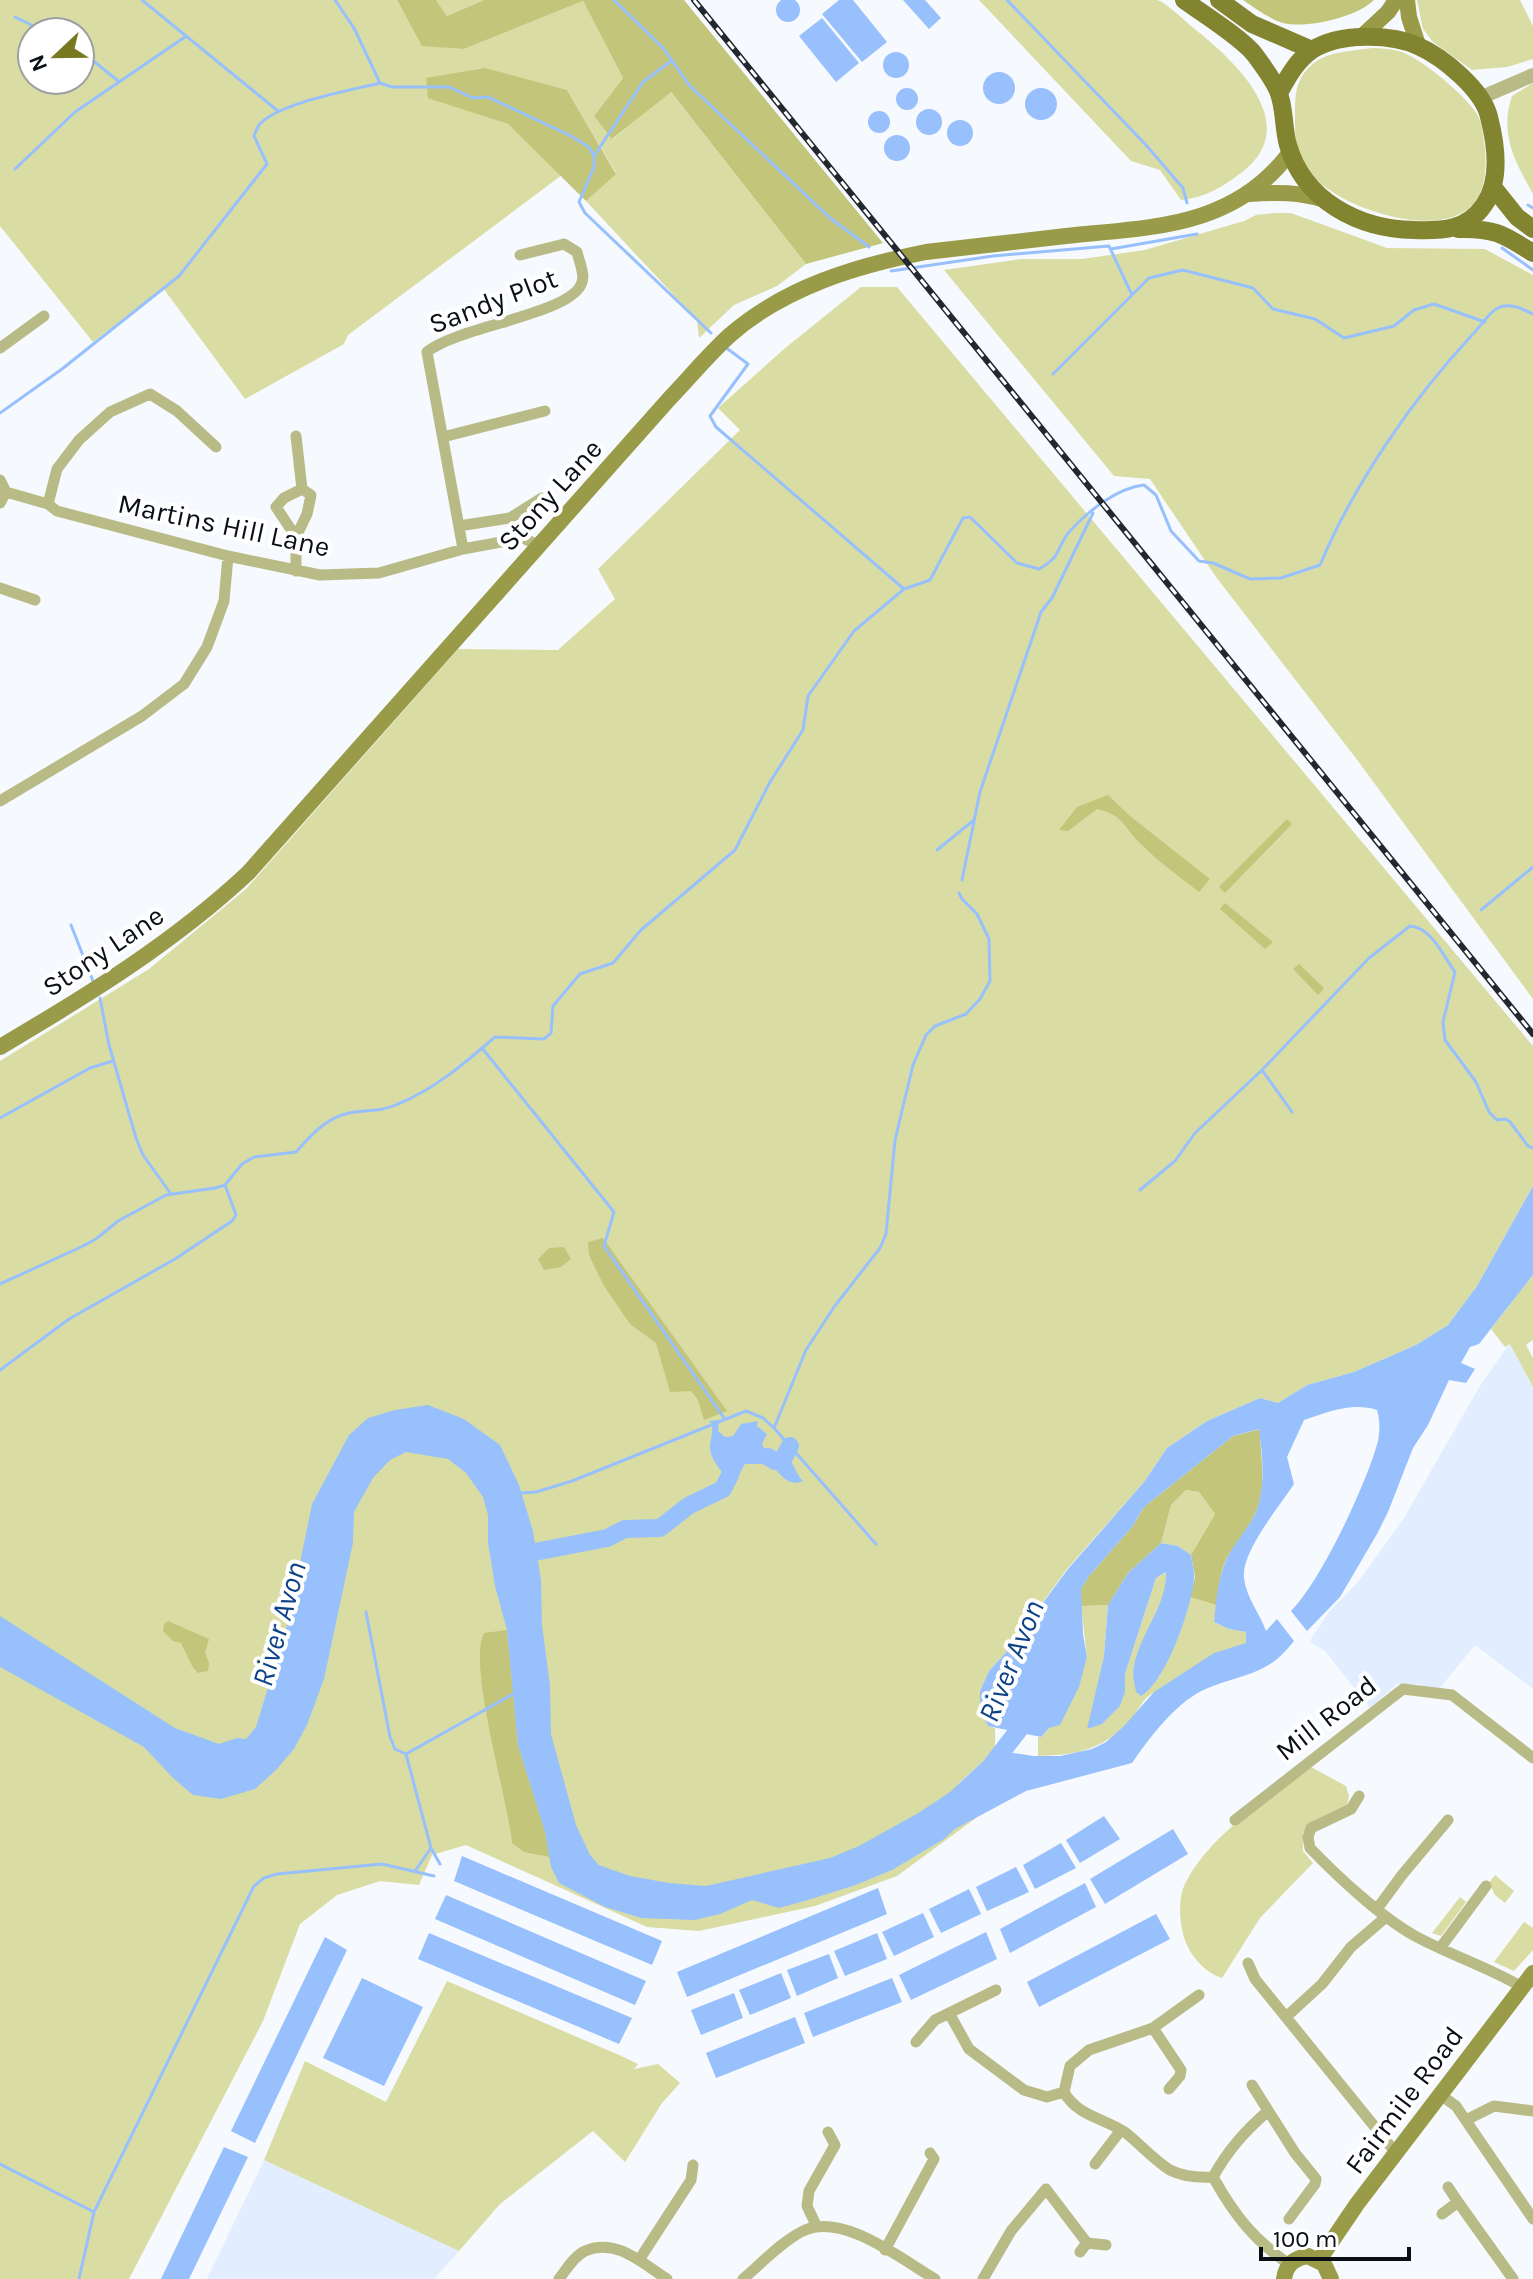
<svg xmlns="http://www.w3.org/2000/svg" width="1533" height="2279" font-family="Karla,sans-serif">
<rect width="100%" height="100%" fill="#f6f9fd"/>
<path fill="#e2eeff" d="M1510,1343l23,44v302l-58,-44 -37,45 -20,-6h-21l-27,24 -45,-57 -15,-9 2,-5 17,-25 30,-31 45,-63 77,-134z
M264,2160l195,91 -25,28h-227z"/>
<path fill="#dadda3" fill-rule="evenodd" d="M0,0h397l25,45 42,4 119,-48 40,77 -29,38 19,23 57,-48 136,173 -29,22 -43,19 -35,33 -2,-18 -111,-119 30,-28 -49,-83 -139,7 80,27 54,51 -214,160 -4,9 -99,55 -82,-111 -70,54 -93,-116zM32,32h48v48h-48z
M436,0h48l-37,16z
M979,0c45,0 90,0 135,0 13,0 31,0 43,0 10,3 30,23 39,30 41,33 108,96 45,143 -18,14 -37,25 -60,27l-21,-30 -29,-9z
M1417,0h103l13,26v33l-26,8 -35,3 -39,-28 -10,-13z
M1372,48c10,0 20,1 30,4 20,7 63,43 75,62 6,11 6,22 8,35 3,37 -5,66 -46,71 -41,6 -120,-21 -138,-61 -7,-15 -6,-32 -6,-48 0,-19 2,-35 19,-48 15,-12 39,-12 58,-15z
M1533,83v111c-18,-33 -34,-60 -21,-98z
M1275,213h16l96,35 98,1 48,26v724l-178,-242 -139,-180 -66,-98 -36,-3 -170,-206 78,-11h60l63,-9 99,-29 12,-6z
M861,287h36l636,759v140l-56,100 -29,39 -32,20 -62,27 -47,13 -29,18 -18,-5 -53,23 -40,27 -23,34 -77,87 -59,81 -19,21 -9,20v17l8,18 7,2v22l-37,34 18,34 -79,58 -82,30 -116,25 -52,-4 -181,-82 -34,10 -13,30 -39,-4 -43,14 -37,29 -37,97 -134,258h-129v-1218l149,-92 97,-80 212,-240 100,1 57,-51 -17,-30 142,-139 -22,-22 66,-59z
M1533,1275v65l-7,5 7,13v29l-23,-43 -5,3 -14,-18z
M1186,1490l13,2 16,22 -24,41 -13,-9 -17,-3 10,-38z
M1167,1572l-2,20 -19,42 -13,39 26,4 27,-63 4,-17 26,8 -2,17 15,7 17,3 1,11c-34,13 -64,34 -94,50 -10,5 -14,16 -20,24 -28,32 -54,38 -95,39v-19h3l8,-9 38,-71 -6,-51 27,-1 -4,51 -16,72 37,-36v-18l31,-96z
M1309,1766l37,20 3,10 -2,9 -36,19 -8,8v19l10,12 -53,55 -38,60c-19,-6 -34,-25 -39,-44 -4,-17 -5,-39 4,-54 25,-46 81,-82 122,-114z
M1495,1875l19,16 -9,12 -10,-8 -6,-12z
M1460,1897l6,5 -25,34 -9,-3z
M1524,1922l9,6v22l-19,21 -20,-9z
M447,1981l172,74 19,9 -4,5 24,-5 22,19 -18,20 -37,59 -32,-31 -93,73 -41,47 -195,-91 41,-99 81,41z"/>
<path fill="#c2c57a" d="M397,0h39l11,16 37,-16h200l199,243 -77,21 -135,-172 -59,47 -18,-23 29,-38 -40,-77 -119,48 -42,-3z
M1243,0h131c-17,17 -67,29 -91,23 -14,-4 -28,-15 -40,-23z
M485,68l82,22 49,84 -30,27 -78,-77 -80,-26 -2,-20z
M1108,795l22,21 80,63 -11,13c-20,-16 -42,-31 -59,-49 -17,-16 -16,-28 -43,-34l-29,22 -9,-1 18,-23z
M1287,819l5,5 -67,69 -6,-6z
M1225,903l48,39 -8,7 -45,-40z
M1299,964l25,24 -6,7 -25,-26z
M603,1238l124,173 -23,9 -6,-20 -7,-9 -21,1 -14,-49 -26,-19 -26,-38 -15,-31 -1,-13z
M564,1247l7,12 -10,8 -17,3 -6,-11 11,-11z
M1260,1429c0,26 7,55 -3,80 -6,16 -17,29 -26,42 -11,16 -12,36 -15,54l-26,-8 5,-20 -4,-22 24,-41 -16,-22 -13,-2 -15,15 -10,38 -33,30 -20,32 -27,1v-17l8,-13 43,-49 12,-20 89,-71z
M168,1621l41,18 -4,14 4,10 -1,8 -10,2 -6,-7 -11,-23 -8,-2 -10,-10 1,-7z
M507,1630l11,115 27,87 5,25 -26,-5 -12,-9c-4,-44 -45,-178 -28,-210z"/>
<path fill="#97c0fd" d="M776 10a12 12 0 1 1 24 0a12 12 0 1 1-24 0Z
M839,0h14l34,42 -25,20 -40,-48z
M903,0h22l16,18 -12,11z
M822,18l37,45 -23,19 -37,-46z
M883 65a13 13 0 1 1 26 0a13 13 0 1 1-26 0Z
M983 88a16 16 0 1 1 32 0a16 16 0 1 1-32 0Z
M1025 104a16 16 0 1 1 32 0a16 16 0 1 1-32 0Z
M896 99a11 11 0 1 1 22 0a11 11 0 1 1-22 0Z
M916 122a13 13 0 1 1 26 0a13 13 0 1 1-26 0Z
M868 122a11 11 0 1 1 22 0a11 11 0 1 1-22 0Z
M947 133a13 13 0 1 1 26 0a13 13 0 1 1-26 0Z
M884 148a13 13 0 1 1 26 0a13 13 0 1 1-26 0Z
M1533,1186v89l-54,69 -9,3 -9,16 14,6 -9,14 -17,-3 -21,45 -15,23 -25,64 -11,22 -37,63 -33,34 -16,-20c30,-30 76,-128 87,-170 2,-11 2,-21 -1,-31 -25,-8 -49,2 -73,10l-17,37 7,27c-15,23 -53,68 -50,94 2,19 16,36 22,53l11,-12 17,22c-5,6 -11,13 -17,18 -23,19 -56,20 -81,35 -26,16 -47,45 -64,69l-106,28 -71,38 -11,10 -52,31 -39,16 -52,16 -22,6 -27,-8 -32,14 -25,6 -54,-2 -36,-11 -46,-24 -8,-16 -6,-35 -27,-87 -11,-115 -12,-44 -7,-43v-28l-5,-18 -17,-24 -18,-14 -42,-7 -16,8 -17,18 -19,34 -1,31 -29,136 -17,46 -13,24 -18,21 -21,19 -34,10 -28,-4 -21,-18 -28,-30 -144,-80v-51l175,112 44,16 18,-6 9,1 10,-12 32,-105 24,-118 37,-69 19,-17 27,-8 33,-5 36,14 36,26 19,40 14,46 8,49 1,45 8,60 1,49 25,91 14,30 9,10 31,11 39,7 37,3 124,-28 29,-12 61,-34 30,-20 45,-42 38,6h27l32,-7 14,-7 18,-16 30,-34 60,-39 32,-10v-11l-17,-3 -15,-7c2,-22 4,-46 14,-66 9,-17 23,-30 29,-47 9,-25 5,-56 2,-80l-26,7 -89,71 -12,20 -43,49 -8,13 2,45 4,23 -8,30 -19,38 -11,3 -8,9 -53,-11 -8,-18v-17l9,-20 19,-21 60,-81 76,-87 23,-34 40,-27 53,-23 18,5 29,-18 47,-13 62,-27 32,-20 29,-39z
M719,1420l-1,11 7,6 8,-1 8,-12 17,-3 -1,5 10,8 -5,10 3,6 8,6 12,-3c7,5 10,20 18,28 -16,7 -23,-9 -34,-17h-24c-8,14 -11,27 -29,32v-6l10,-13c-7,-9 -17,-20 -16,-32 1,-8 3,-13 2,-22l-4,-2z
M1161,1543l17,3 13,9c1,8 4,17 3,25 -3,29 -28,102 -53,116l-5,-4c-1,-6 -3,-13 -3,-19 3,-36 34,-65 33,-101l-10,6 -31,96v18l-5,14 -18,18 -15,5 17,-73 4,-51 20,-32z
M1104,1816l16,23 -40,24 -14,-23z
M1173,1829l15,25 -83,50 -15,-25z
M1061,1843l15,25 -41,21 -12,-24z
M462,1856l200,85 -10,24 -198,-84z
M1016,1867l13,25 -42,19 -11,-24z
M1085,1883l11,24 -86,46 -10,-24z
M878,1888l9,26 -200,83 -10,-25z
M969,1889l12,25 -40,19 -12,-24z
M446,1895l200,86 -11,24 -200,-86z
M923,1913l11,24 -40,19 -12,-24z
M1156,1914l14,25 -131,68 -12,-25z
M986,1932l11,27 -86,41 -12,-25z
M429,1933l203,85 -13,26 -201,-85z
M877,1933l10,26 -42,17 -11,-25z
M325,1937l22,13 -92,193 -24,-12z
M829,1954l9,24 -41,18 -10,-26z
M781,1973l10,25 -41,17 -11,-25z
M362,1978l61,29 -39,79 -61,-28z
M892,1978l10,24 -89,35 -9,-24z
M734,1993l9,25 -42,17 -10,-25z
M795,2017l10,26 -89,35 -10,-25z
M224,2147l24,10 -59,122h-28z"/>
<g fill="none" stroke-linecap="round" stroke-linejoin="round">
<path stroke="#97c0fd" stroke-width="3" d="M142,0l136,111
M335,0l19,28 26,55
M614,0l49,48 27,38 140,132 39,29
M1007,0l139,145 37,43 4,15
M15,17l31,15
M80,50l37,30
M594,156l49,-74 28,-21
M15,169l60,-57 110,-75
M1528,205l5,3
M1502,248l31,22
M1111,249l86,-15
M891,271l102,-15 116,-10 23,49 17,-17 34,-8 70,18 20,21 42,10 29,19 50,-12 20,-16 20,-6 51,18
M725,347l23,17 -38,52 6,11 188,162
M1053,374l79,-79
M0,413l62,-44 117,-93 88,-112 -13,-28c0,-1 5,-11 5,-11 18,-22 93,-35 121,-42l12,4h57l24,11 15,-1 83,39 18,11 5,9v11l-15,35 6,11 126,120
M937,850l37,-30
M962,880l18,-88 61,-180 11,-14 41,-85
M1481,910l52,-43
M71,925l22,56
M100,998l9,47 27,93 7,17 28,39
M482,1048l132,164 -10,34 120,172
M1262,1070l30,42
M0,1118l90,-50 23,-7
M1140,1190l35,-29 20,-28 67,-63 107,-112 41,-32c21,1 34,31 45,46l-12,50 2,18 31,42 13,30 8,8 9,-1 4,3 18,24 5,2
M0,1284l81,-37 15,-8 22,-18 48,-26 49,-7 10,-3 17,-21 12,-7 42,-5c15,-17 30,-34 53,-39 18,-4 29,0 49,-9 37,-15 67,-41 97,-67l49,2 7,-6 2,-27 27,-32 33,-11 28,-33 94,-80 35,-68 33,-52 5,-34 46,-65 50,-42 26,-9 33,-62 7,-1 47,46 22,6c25,-14 16,-21 31,-38 18,-20 47,-43 74,-46l12,10 15,36 28,30 14,2 37,16 31,-1 39,-13c34,-81 93,-167 153,-231 7,-7 16,-22 25,-26 12,-6 24,1 35,6
M0,1370l69,-51 106,-60 57,-38 4,-6 -11,-30
M774,1428l32,-78 28,-43 46,-59 6,-14 9,-94 18,-75 13,-30 9,-9 31,-12 14,-15 10,-18 -1,-42 -12,-25 -15,-15 -3,-6
M521,1493l15,-1 36,-11 174,-70 17,7 11,10 102,116
M366,1612l24,125 5,12 11,5
M406,1754l109,-61
M406,1754l25,94 9,16
M415,1871l16,-23
M0,2164l94,48
M79,2279l15,-67 160,-326 10,-8 13,-4 105,-10 52,12"/>
<path stroke="#97c0fd" stroke-width="18" d="M768,1457l7,4 8,-2 7,-13
M514,1556l93,-18 18,-9 35,-1 28,-22 35,-17 7,-14
M987,1771l34,-44 5,-14"/>
<path stroke="#b8bb86" stroke-width="11" d="M0,348l44,-32
M296,436l6,53
M443,437l102,-26
M0,480l6,12 42,12 9,7 171,45 92,19 59,-2 84,-24 60,-11 17,8
M0,503l6,-11
M48,504l9,-35 22,-29 31,-28 40,-18 27,17 39,36
M459,526l51,-8 32,-20
M463,549l-36,-197c31,-26 147,-38 155,-70 3,-8 -3,-21 -5,-30l-13,-8 -44,11
M296,571v-34l11,-23 4,-19 -9,-6 -18,9 -8,9 20,30
M0,588l35,12
M0,801l142,-85 42,-32 23,-37 17,-46 4,-45
M1359,1796l-8,13 -40,19 -3,9 2,11c28,29 71,69 105,88 35,19 73,31 107,51
M1235,1820l168,-131 49,6 81,63
M1377,1909l25,-34 46,-55
M1441,1947l45,-61
M1248,1963l7,16 141,174
M1199,1995l-46,33 -64,22 -19,16 -6,26c14,25 41,26 62,41 15,12 28,27 44,37 14,7 28,8 43,7 22,39 40,62 77,88
M949,2013l20,36 55,41 23,7 17,-5
M1286,2017l36,-33 29,-37 35,-30
M1153,2028l28,42 -1,6 -11,13
M916,2042l19,-22 61,-30
M1252,2085l43,68 21,26 -1,5 -26,35
M1442,2096l14,10 77,113
M1466,2120l28,-14 39,5
M1095,2164l26,-34
M1213,2177c15,-27 32,-46 55,-66
M1448,2187l10,15
M1442,2214l16,-12 55,77
M816,2225l-9,-19 2,-15 26,-46 -7,-13
M1087,2243l19,2
M885,2250l49,-91 -4,-6
M639,2260l52,-80 2,-15
M559,2279c7,-9 15,-23 26,-28 31,-14 58,13 82,28
M743,2279c18,-15 37,-36 58,-47 39,-22 100,27 134,47
M983,2279l28,-48 35,-42 41,54 -7,9"/>
<path stroke="#b8bb86" stroke-width="14" d="M1480,98l53,-23"/>
<path stroke="#999b48" stroke-width="16" d="M1407,0l2,17 9,28
M1360,38l28,-26 8,-12
M1250,194c26,-2 50,-2 75,6
M0,1047c88,-52 173,-104 248,-174l422,-475c20,-21 39,-44 60,-63 55,-48 126,-69 196,-83 47,-5 93,-11 140,-16 86,-9 169,-8 225,-85
M1319,2260l38,-56 176,-231
M1284,2279c2,-14 10,-21 24,-23l16,8 7,15"/>
<path stroke="#82842f" stroke-width="18" d="M1184,0c19,14 58,38 71,55 8,11 18,24 23,36 7,16 5,37 10,54 16,56 71,84 126,85 29,1 53,0 70,-25 17,-24 12,-61 5,-88 -6,-27 -46,-60 -71,-71 -28,-13 -79,-13 -106,4 -16,11 -24,27 -33,43
M1219,0l33,24 60,26
M1493,187l24,30 16,12
M1458,229c36,-1 45,5 75,24"/>
<defs>
<path id="rail" d="M694,0l839,1034"/>
</defs>
<use href="#rail" stroke="#23282f" stroke-width="6"/>
<use href="#rail" stroke="#fff" stroke-width="3" stroke-dasharray="9" stroke-linecap="butt"/>
</g>
<g text-anchor="middle" dominant-baseline="central" stroke-width="8" stroke-linejoin="round" paint-order="stroke">
<g font-size="28" fill="#0a0f16" stroke="#fff">
<text transform="translate(493 301) rotate(-21)">Sandy Plot</text>
<text transform="translate(550 495) rotate(-48)">Stony Lane</text>
<text transform="translate(224 525) rotate(12)">Martins Hill Lane</text>
<text transform="translate(103 951) rotate(-34)">Stony Lane</text>
<text transform="translate(1326 1718) rotate(-38)">Mill Road</text>
<text transform="translate(1404 2100) rotate(-53)">Fairmile Road</text>
</g>
<g font-size="30" font-style="italic" fill="#0f4388" stroke="#fff">
<text transform="translate(279 1624) rotate(-74)">River Avon</text>
<text transform="translate(1011 1661) rotate(-68)">River Avon</text>
</g>
</g>
<g transform="translate(56 56) rotate(248)"><circle r="38" fill="#ffffff" stroke="#9d9fa2" stroke-width="2"/>
<path d="M0-6L14 30L0 20L-14 30Z" fill="#777820"/>
<text y="-12" font-size="22" font-weight="bold" text-anchor="middle" fill="#0a0f16">N</text>
</g>
<path d="M1261 2247v12h148v-12" fill="none" stroke="#0a0f16" stroke-width="4"/>
<text x="1273" y="2247" font-size="24" fill="#0a0f16" stroke="#ffffff" stroke-width="6" paint-order="stroke">100 m</text>
</svg>
